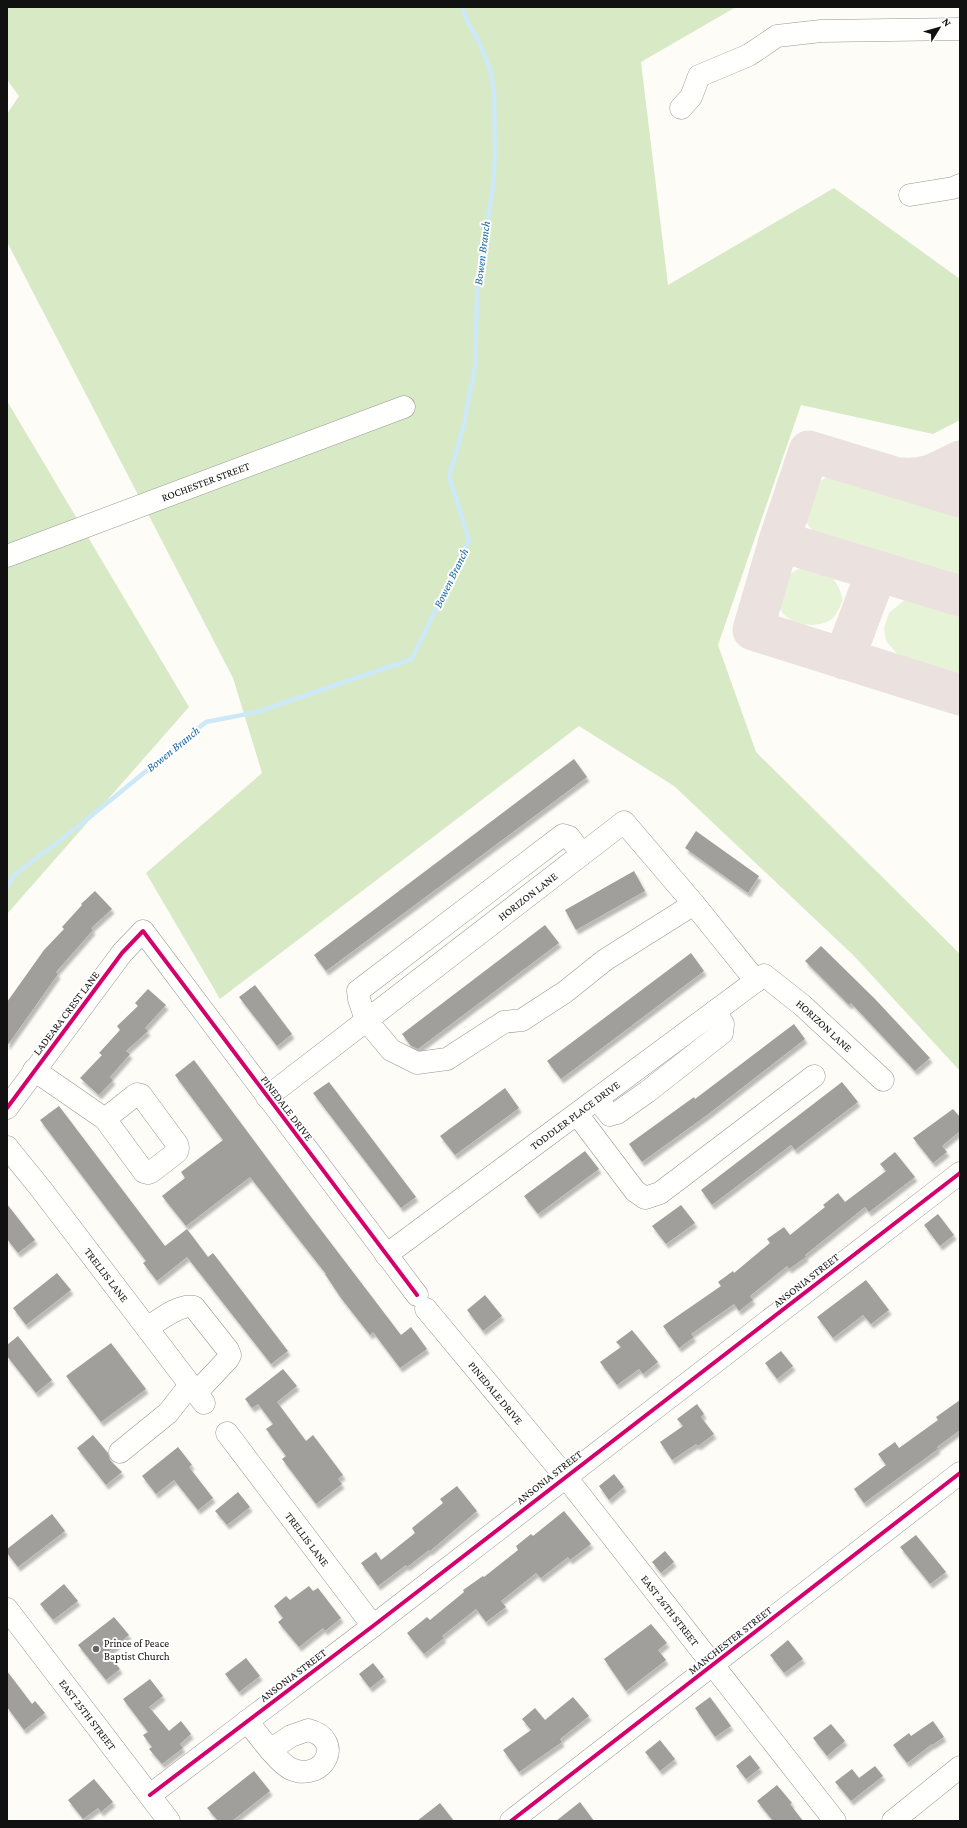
<svg xmlns="http://www.w3.org/2000/svg" width="967" height="1828" font-family="'Crimson Pro',serif">
<defs>
<filter id="shadow"><feDropShadow dx="2.5" dy="4.5" stdDeviation="1" flood-color="#0004"/></filter>
</defs>
<rect width="100%" height="100%" fill="#fdfcf7"/>
<path fill="#e7f3d7" d="M851,475l28,6 81,27v77l-141,-46 -14,-18 -1,-20 8,-14 13,-9z
M807,566c21,2 31,14 36,34 -3,6 -5,12 -9,17 -14,14 -49,9 -55,-11 -7,-21 11,-35 28,-40z
M907,598l53,15v63l-60,-19 -14,-16 -2,-13 5,-15z"/>
<path fill="#d8eac5" d="M7,7h729l-95,55 27,223 166,-97 126,91v141l-27,14 -132,-29 -83,240 38,107 204,202v117l-106,-115 -180,-170 -95,-60 -359,273 -74,-126 116,-100 -29,-95 -226,-436v-128l12,-18 -12,-16z
M7,401l182,306 -182,207z"/>
<g fill="none" stroke-linecap="round" stroke-linejoin="round">
<path stroke="#cde8f7" stroke-width="4.5" d="M7,887l7,-12 65,-49 127,-104 51,-10 155,-53 57,-119 -20,-63 15,-52 11,-60 2,-71 16,-109 2,-30 -1,-62 -4,-24 -11,-27 -11,-19 -6,-16"/>
<path stroke="#ebe1df" stroke-width="41" d="M903,478c24,2 37,-7 57,-17
M960,497l-151,-46 -30,90 -26,89 207,65
M779,541l181,55
M844,659l33,-88"/>
</g>
<path fill="#a19f9c" filter="url(#shadow)" d="M574,759l13,18 -261,194 -12,-16z
M696,831l63,45 -11,17 -63,-45z
M634,871l11,20 -69,39 -11,-20z
M95,891l17,18 -21,19 2,2 -37,42 2,2 -51,72v-44l37,-52 20,-21 -2,-2 20,-22 -1,-1z
M545,925l14,18 -141,106 -7,-3 -9,-12z
M821,946l54,53 55,59 -15,13 -64,-68 -2,2 -44,-44z
M691,953l13,18 -143,108 -14,-18z
M255,985l37,49 -15,12 -38,-49z
M148,989l18,16 -21,23 3,3 -22,20 4,3 -20,23 3,3 -14,15 -19,-17 22,-23 -3,-2 21,-23 -3,-4 21,-20 -3,-3z
M794,1024l11,15 -98,76 -65,47 -13,-18 65,-47 1,2z
M194,1060l111,149 96,126 10,-8 16,22 -27,19 -27,-36 -3,3 -29,-37 -16,-24h1l-76,-97 -64,49 -24,-30 23,-18 -4,-6 42,-32 -48,-65z
M329,1082l87,115 -15,11 -88,-115z
M842,1082l16,20 -63,48 -4,-5 -79,60 -11,-15z
M505,1088l14,20 -64,47 -15,-19z
M59,1106l106,140 22,-17 21,28 5,-4 75,98 -17,13 -84,-107 -30,24 -14,-18 3,-2 -106,-141z
M953,1109l7,8v14l-18,15 5,6 -14,11 -20,-25z
M585,1151l14,18 -61,45 -14,-18z
M895,1152l20,25 -46,35 -4,-5 -60,48 1,2 -17,12 -2,-3 -37,30 3,4 -14,11 -5,-7 -43,30 3,3 -15,11 -16,-22 58,-40 -3,-4 15,-11 1,2 36,-30 -3,-4 17,-12 6,8 35,-28 -2,-2 15,-12 7,9 41,-31 -6,-7z
M7,1204l28,36 -17,13 -11,-14z
M681,1205l14,18 -29,21 -14,-18z
M938,1214l16,21 -14,11 -16,-21z
M57,1273l14,17 -45,35 -13,-17z
M866,1280l23,30 -18,14 -8,-9 -30,23 -16,-21z
M485,1295l17,21 -19,15 -16,-21z
M632,1330l26,32 -15,12 -4,-5 -22,16 -17,-23 21,-15 -5,-5z
M18,1336l34,44 -16,13 -29,-37v-11z
M111,1343l35,46 -45,33 -35,-46z
M781,1351l12,15 -16,13 -12,-16z
M283,1369l14,17 -20,16 29,39 7,-6 30,40 -5,4 4,5 -26,20 -34,-45 4,-3 -20,-27 7,-5 -15,-20 -6,4 -7,-9z
M960,1400v30l-23,17 1,2 -74,54 -10,-14 32,-24 -8,-11 17,-12 4,6 39,-28 -2,-3z
M697,1404l7,10 -3,3 13,17 -16,12 -2,-2 -24,16 -12,-18 23,-16 -6,-7z
M93,1435l15,18 2,7 12,12 -16,13 -29,-37z
M178,1447l14,18 -3,2 24,31 -15,12 -24,-30 -18,14 -14,-18z
M614,1474l10,13 -15,13 -10,-14z
M457,1486l20,25 -47,40 -1,-1 -22,17 -1,-2 -28,21 -17,-23 15,-11 5,8 34,-27 -3,-5 31,-25 -3,-4z
M238,1492l12,15 -23,18 -12,-14z
M564,1511l27,33 -21,16 -2,-3 -27,21 -5,-5 -35,28 5,6 -20,15 -10,-13 -34,27 2,2 -20,16 -17,-21 20,-16 3,3 34,-28 -1,-2 20,-14 1,1 34,-27 -2,-4 15,-12 2,2z
M52,1514l13,17 -47,36 -11,-14v-4z
M916,1535l30,37 -16,12 -30,-37z
M665,1551l9,11 -13,11 -9,-11z
M64,1584l14,17 -25,19 -13,-16z
M309,1586l4,5 5,-3 23,30 -16,13 -2,-3 -24,19 -21,-25 5,-4 -9,-12 12,-10 4,4z
M114,1617l15,18 -22,18 13,16 -14,11 -28,-35z
M651,1624l16,19 -9,7 8,10 -40,31 -22,-32z
M788,1640l15,19 -19,14 -14,-18z
M246,1658l14,18 -21,16 -14,-18z
M373,1663l11,14 -14,11 -11,-14z
M7,1671l25,33 3,-3 10,12 -21,17 -17,-23z
M150,1679l13,17 -14,11 20,24 12,-10 10,13 -11,10 3,4 -21,16 -13,-15 3,-2 -9,-12 5,-3 -25,-33z
M573,1697l16,19 -29,23 2,3 -43,30 -16,-22 28,-20 -9,-11 13,-11 10,12z
M710,1697l21,29 -16,11 -20,-29z
M933,1721l11,16 -12,8v-1l-25,19 -14,-18 16,-12 2,3z
M831,1724l14,17 -18,15 -14,-18z
M660,1740l15,19 -15,12 -15,-19z
M750,1755l10,13 -14,11 -10,-13z
M875,1766l8,10 -32,25 -16,-19 17,-13 7,9z
M254,1771l16,20 -38,30h-14l-11,-13z
M94,1779l19,23 -12,10 -3,-4 -15,11 -15,-19z
M777,1785l15,18 -2,1 13,17h-30l-16,-20z
M580,1802l14,19h-38z
M440,1803l14,18h-37z"/>
<g fill="none" stroke-linecap="round" stroke-linejoin="round">
<defs>
<g id="minor">
<path d="M681,108l10,-11 8,-21 50,-21 28,-19 44,-5 139,-2"/>
<path d="M910,195l43,-7 7,-3"/>
<path id="s1" d="M7,556l397,-149"/>
<path d="M582,854l-13,-17 -6,-2 -205,156 1,8 7,21 25,30 26,13 30,-4 57,-37 18,-2 43,-28 40,-32 89,-56"/>
<path d="M34,1070l71,49 39,53 4,1 3,-1 26,-20 1,-4 -1,-4 -36,-49 -4,-1 -3,2 -29,23"/>
<path id="s2" d="M267,1097l357,-275 70,82 62,77"/>
<path d="M597,1099l13,16 7,-2 30,-21 75,-59 1,-9 -8,-13"/>
<path d="M7,1108l115,-155 21,-22 274,364"/>
<path d="M577,1114l58,77 10,7 15,-5 154,-117"/>
<path id="s3" d="M7,1147l34,42 163,214"/>
<path id="s4" d="M386,1255l378,-280 38,30 81,75"/>
<path id="s5" d="M426,1309l139,167 270,345"/>
<path d="M147,1328c11,-7 34,-25 47,-21l34,43 2,5 -2,4 -32,34"/>
<path id="s6" d="M227,1433l146,193"/>
<path d="M120,1452l48,-39 22,-28"/>
<path id="s7" d="M7,1609l162,212"/>
<path d="M247,1721c10,12 31,42 44,48 34,14 54,-30 17,-39l-17,6 -21,14"/>
<path d="M150,1795l223,-169 587,-453"/>
<path d="M511,1821l449,-348"/>
<path d="M893,1821l67,-54"/>
</g>
</defs>
<use href="#minor" stroke="#979795" stroke-width="23"/>
<use href="#minor" stroke="#fffffe" stroke-width="22"/>
<defs>
<path id="cycleway" d="M7,1108l115,-155 21,-22 274,364
M150,1795l223,-169 587,-453
M511,1821l449,-348"/>
</defs>
<use href="#cycleway" stroke="#fff" stroke-width="6"/>
<use href="#cycleway" stroke="#d6006c" stroke-width="4"/>
</g>
<circle fill="#646362" stroke="#fff" stroke-width="1.5" cx="96" cy="1649" r="4"/>
<g text-anchor="middle" dominant-baseline="central" stroke-width="4" stroke-linejoin="round" paint-order="stroke">
<g font-size="11" fill="#111" stroke="#fff">
<text stroke="none"><textPath href="#s1" startOffset="212">ROCHESTER STREET</textPath></text>
<text stroke="none"><textPath href="#s2" startOffset="329">HORIZON LANE</textPath></text>
<text transform="translate(66 1013) rotate(-53)">LADEARA CREST LANE</text>
<text stroke="none"><textPath href="#s4" startOffset="549">HORIZON LANE</textPath></text>
<text transform="translate(287 1108) rotate(53)">PINEDALE DRIVE</text>
<text stroke="none"><textPath href="#s4" startOffset="235">TODDLER PLACE DRIVE</textPath></text>
<text stroke="none"><textPath href="#s3" startOffset="162">TRELLIS LANE</textPath></text>
<text transform="translate(806 1280) rotate(-38)">ANSONIA STREET</text>
<text stroke="none"><textPath href="#s5" startOffset="109">PINEDALE DRIVE</textPath></text>
<text transform="translate(549 1477) rotate(-38)">ANSONIA STREET</text>
<text stroke="none"><textPath href="#s6" startOffset="133">TRELLIS LANE</textPath></text>
<text stroke="none"><textPath href="#s5" startOffset="388">EAST 26TH STREET</textPath></text>
<text transform="translate(730 1640) rotate(-38)">MANCHESTER STREET</text>
<text transform="translate(293 1675) rotate(-37)">ANSONIA STREET</text>
<text stroke="none"><textPath href="#s7" startOffset="133">EAST 25TH STREET</textPath></text>
</g>
<g font-size="11" fill="#111" stroke="#fff" text-anchor="start">
<text x="104" y="1643">Prince of Peace<tspan x="104" dy="13">Baptist Church</tspan></text>
</g>
<g font-size="12" font-style="italic" fill="#1768a6" stroke="#fff">
<text transform="translate(482 253) rotate(-83)">Bowen Branch</text>
<text transform="translate(451 578) rotate(-64)">Bowen Branch</text>
<text transform="translate(173 749) rotate(-39)">Bowen Branch</text>
</g>
</g>
<rect width="967" height="1828" fill="none" stroke="#111111" stroke-width="16"/>
<g transform="translate(939 28) rotate(53)" stroke="#ffffff" stroke-width="3" paint-order="stroke">
<path d="M0-3L7 15L0 10L-7 15Z" fill="#111111"/>
<text y="-6" font-size="11" font-weight="bold" text-anchor="middle" fill="#111111">N</text>
</g>
</svg>
